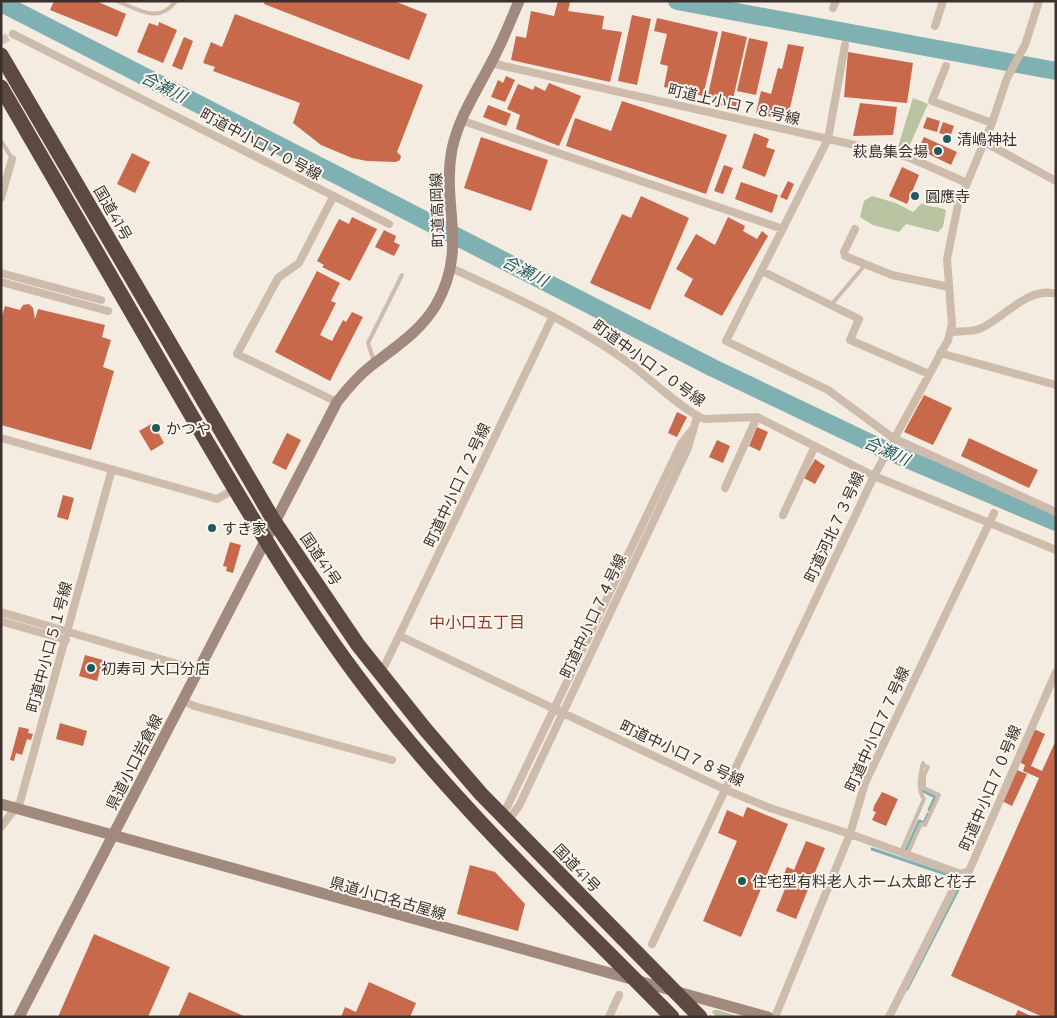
<svg xmlns="http://www.w3.org/2000/svg" width="1057" height="1018" font-family="Montserrat,'Noto Sans JP',sans-serif">
<rect width="100%" height="100%" fill="#f4ebe1"/>
<path fill="#b8c4a0" d="M913,98l15,6 -20,45 -10,-2z
M872,196l24,7 17,9 9,-9c7,5 16,3 24,7l-3,17 -5,5 -32,-8 -7,8 -26,-7 -13,-8 4,-16z
M714,1010h4l22,7h-24l-4,-5z"/>
<g fill="none" stroke-linecap="round" stroke-linejoin="round">
<path stroke="#7fb0b2" stroke-width="3" d="M923,791l12,6 -6,13
M872,849l82,28
M905,852l14,-31 5,2 4,-9
M907,989l56,-109"/>
<path stroke="#7fb0b2" stroke-width="18" d="M677,1l379,70
M1,3l712,365 170,81 173,73"/>
</g>
<path fill="#c8694b" d="M54,1h42l30,13 -9,23 -67,-27z
M265,1h129l33,13 -18,46 -145,-56z
M558,1l12,1 -2,9 36,5 -2,13 20,3 -12,50 -99,-22 5,-24 10,2 5,-27 23,5z
M235,14l188,71 -26,67 4,4 -1,4 -4,2 -29,-1 -15,-3 -31,-13 -28,-22 7,-20 -87,-32 2,-4 -12,-4 8,-21 11,5z
M632,15l19,4 -14,66 -19,-4z
M657,18l61,14 -15,64 -39,-9 4,-21 -8,-2 7,-30 -13,-3z
M159,22l18,8 -14,33 -26,-11 12,-29 9,3z
M722,31l25,6 -14,62 9,2 -2,9 -29,-7 1,-7 -4,-1z
M184,37l9,4 -11,29 -10,-4z
M749,38l19,4 -12,53 -19,-4z
M788,44l16,3 -17,74 -31,-8 5,-22 10,3 7,-26 4,1z
M848,52l65,11 -6,40 -63,-6z
M506,76l9,4 -10,22 -14,-5 7,-17 5,3z
M549,83l32,13 -22,50 -43,-17 4,-14 -13,-6 11,-25 15,6 2,-4 10,5z
M622,101l105,34 -21,59 -140,-48 9,-28 36,13z
M860,103l37,4 -4,28 -40,1z
M488,105l23,9 -5,12 -23,-9z
M927,117l13,4 -3,11 -14,-4z
M943,122l11,4 -4,11 -11,-4z
M754,133l15,6 -3,8 9,3 -10,27 -23,-9z
M481,137l67,23 -17,51 -67,-23z
M924,137l33,15 -6,13 -33,-16z
M132,153l18,9 -15,31 -18,-9z
M724,165l9,3 -10,26 -9,-3z
M902,167l17,8 -12,29 -18,-8z
M788,181l6,3 -7,16 -7,-3z
M741,182l37,13 -6,18 -37,-14z
M641,196l48,22 -39,92 -60,-27 32,-69 9,4z
M352,217l25,12 -27,52 -28,-14 2,-2 -7,-4 22,-42 10,5z
M728,217l17,9 -2,5 14,8 5,-8 6,5 -46,80 -38,-20 9,-17 -17,-10 20,-35 19,11z
M384,230l12,6 -2,6 6,3 -6,11 -19,-9z
M317,271l23,12 -9,18 5,2 -16,32 12,6 11,-21 3,2 6,-10 11,5 -33,64 -55,-29z
M29,304l4,4 2,11 3,-10 67,16 -3,12 9,3 -8,27 11,4 -23,79 -90,-25v-106l4,-13 15,4 3,-5z
M924,395l28,13 -19,37 -29,-13z
M677,412l10,5 -10,20 -9,-4z
M153,423l11,20 -13,8 -12,-20z
M757,427l11,5 -8,19 -11,-5z
M287,433l14,7 -15,30 -14,-7z
M969,438l69,32 -9,18 -68,-32z
M717,440l13,6 -7,17 -14,-6z
M815,459l10,7 -10,18 -11,-6z
M63,495l11,3 -6,22 -11,-3z
M230,542l11,3 -8,28 -7,-2 1,-4 -4,-1z
M85,655l18,5 -6,21 -18,-5z
M60,723l27,8 -4,15 -27,-7z
M19,727l10,2 -1,4 5,1 -2,6 -4,-1 -5,16 -6,-2 -2,8 -4,-1z
M1034,729l11,5 -14,32 11,5 14,-31v277h-13l-92,-41 88,-198 -16,-7 2,-6 -6,-3z
M1017,770l10,4 -15,32 -10,-5z
M882,792l16,7 -12,27 -14,-6 4,-8 -3,-1 1,-5z
M747,807l41,17 -47,113 -38,-16 34,-80 -19,-8 9,-23 16,7z
M806,841l19,7 -29,71 -20,-8 9,-22 -6,-3 8,-19 7,3z
M470,865l25,7 30,32 -7,27 -61,-17z
M94,934l76,33 -22,50h-90z
M369,982l47,21 -6,14h-69l4,-10 11,5z
M189,992l57,25h-68z
M1018,1010l15,7 -18,-1z"/>
<g fill="none" stroke-linecap="round" stroke-linejoin="round">
<path stroke="#cfc6bd" stroke-width="8" stroke-dasharray="8 4" stroke-linecap="butt" d="M1,41l12,-7"/>
<path stroke="#cdbbac" stroke-width="4" d="M117,1c22,9 42,23 59,0
M1,141l11,17
M831,305l34,-40
M374,361l-6,-18 34,-68
M901,852l23,-53c-7,-9 -4,-24 -1,-36
M907,855l14,-31 4,1 14,-30 -15,-7v-13l4,-8 -5,-2"/>
<path stroke="#cdbbac" stroke-width="8" d="M833,8l3,-7
M935,26l8,-25
M13,34l376,190
M845,45l-17,94 -102,202 102,49 65,48 163,74
M491,63l417,94 59,26
M946,66l-14,35 60,22
M460,120l323,109
M984,142l72,39
M333,197l-34,66 -21,15 -41,76 100,48
M1,198l11,-39
M855,229l-11,23 1,4 47,19 57,12
M451,268c61,28 123,55 178,95 15,11 62,54 76,56l52,-2 117,59 182,74
M762,271l97,48 -9,21 79,34
M1,273l100,27
M1,282l107,29
M951,332c8,-1 20,0 28,-3 21,-7 49,-44 77,-35
M940,353l116,32
M1,438l216,61 18,-10
M725,488l32,-71
M783,515l32,-69
M1,612l197,58
M1,621l65,19
M400,636l326,154 44,18 80,26 111,40
M385,665l168,-349
M182,700l12,6 198,54
M507,807l174,-363 11,-14
M513,814l6,-8 169,-358 9,-31
M1,827l19,-25 92,-333
M652,944l222,-468 74,-136 4,-16 -5,-65 11,-54 34,-82 15,-45 18,-33 14,-44
M609,1017l10,-22
M775,1017l75,-183 15,-51 129,-270
M889,1017l72,-143 8,-3 87,-199"/>
<path stroke="#a18a7d" stroke-width="11" d="M1,804l767,213
M19,1017l318,-615c10,-13 21,-26 34,-36 24,-19 49,-34 65,-61 33,-58 5,-99 16,-156 7,-32 24,-57 39,-86 11,-20 19,-41 28,-62"/>
<path stroke="#5c4a42" stroke-width="15" d="M1,55l273,466 84,124 67,84 56,65 219,223
M1,87c62,107 124,214 186,321 53,90 105,180 167,264 93,126 209,234 318,345"/>
</g>
<g fill="#1f5a5e" stroke="#fbf5ee" stroke-width="2">
<circle cx="947" cy="139" r="5"/>
<circle cx="938" cy="151" r="5"/>
<circle cx="915" cy="196" r="5"/>
<circle cx="156" cy="428" r="5"/>
<circle cx="212" cy="528" r="5"/>
<circle cx="91" cy="668" r="5"/>
<circle cx="742" cy="881" r="5"/>
</g>
<g text-anchor="middle" dominant-baseline="central" stroke-width="4" stroke-linejoin="round" paint-order="stroke">
<g font-size="15" fill="#3b302b" stroke="#fbf5ee">
<text transform="translate(734 104) rotate(13)">町道上小口７８号線</text>
<text transform="translate(261 144) rotate(28)">町道中小口７０号線</text>
<text transform="translate(437 210) rotate(-92)">町道高岡線</text>
<text transform="translate(113 213) rotate(60)">国道41号</text>
<text transform="translate(649 363) rotate(36)">町道中小口７０号線</text>
<text transform="translate(457 485) rotate(-65)">町道中小口７２号線</text>
<text transform="translate(834 527) rotate(-65)">町道河北７３号線</text>
<text transform="translate(321 559) rotate(56)">国道41号</text>
<text transform="translate(593 616) rotate(-65)">町道中小口７４号線</text>
<text transform="translate(49 647) rotate(-75)">町道中小口５１号線</text>
<text transform="translate(877 729) rotate(-66)">町道中小口７７号線</text>
<text transform="translate(682 753) rotate(25)">町道中小口７８号線</text>
<text transform="translate(134 762) rotate(-63)">県道小口岩倉線</text>
<text transform="translate(990 788) rotate(-67)">町道中小口７０号線</text>
<text transform="translate(577 868) rotate(46)">国道41号</text>
<text transform="translate(388 898) rotate(16)">県道小口名古屋線</text>
</g>
<g font-size="15" fill="#3b302b" stroke="#fbf5ee" text-anchor="start">
<text x="957" y="139">清嶋神社</text>
<text x="928" y="151" text-anchor="end">萩島集会場</text>
<text x="925" y="196">圓應寺</text>
<text x="166" y="428">かつや</text>
<text x="222" y="528">すき家</text>
<text x="101" y="668">初寿司 大口分店</text>
<text x="752" y="881">住宅型有料老人ホーム太郎と花子</text>
</g>
<g font-size="16" font-style="italic" fill="#1f5a5e" stroke="#fbf5ee">
<text transform="translate(164 87) rotate(27)">合瀬川</text>
<text transform="translate(525 271) rotate(27)">合瀬川</text>
<text transform="translate(887 451) rotate(24)">合瀬川</text>
</g>
<g font-size="16" fill="#8c3b22" stroke="#fbf5ee">
<text x="477" y="622">中小口五丁目</text>
</g>
</g>
<rect width="1057" height="1018" fill="none" stroke="#3b302b" stroke-width="5"/>
</svg>
